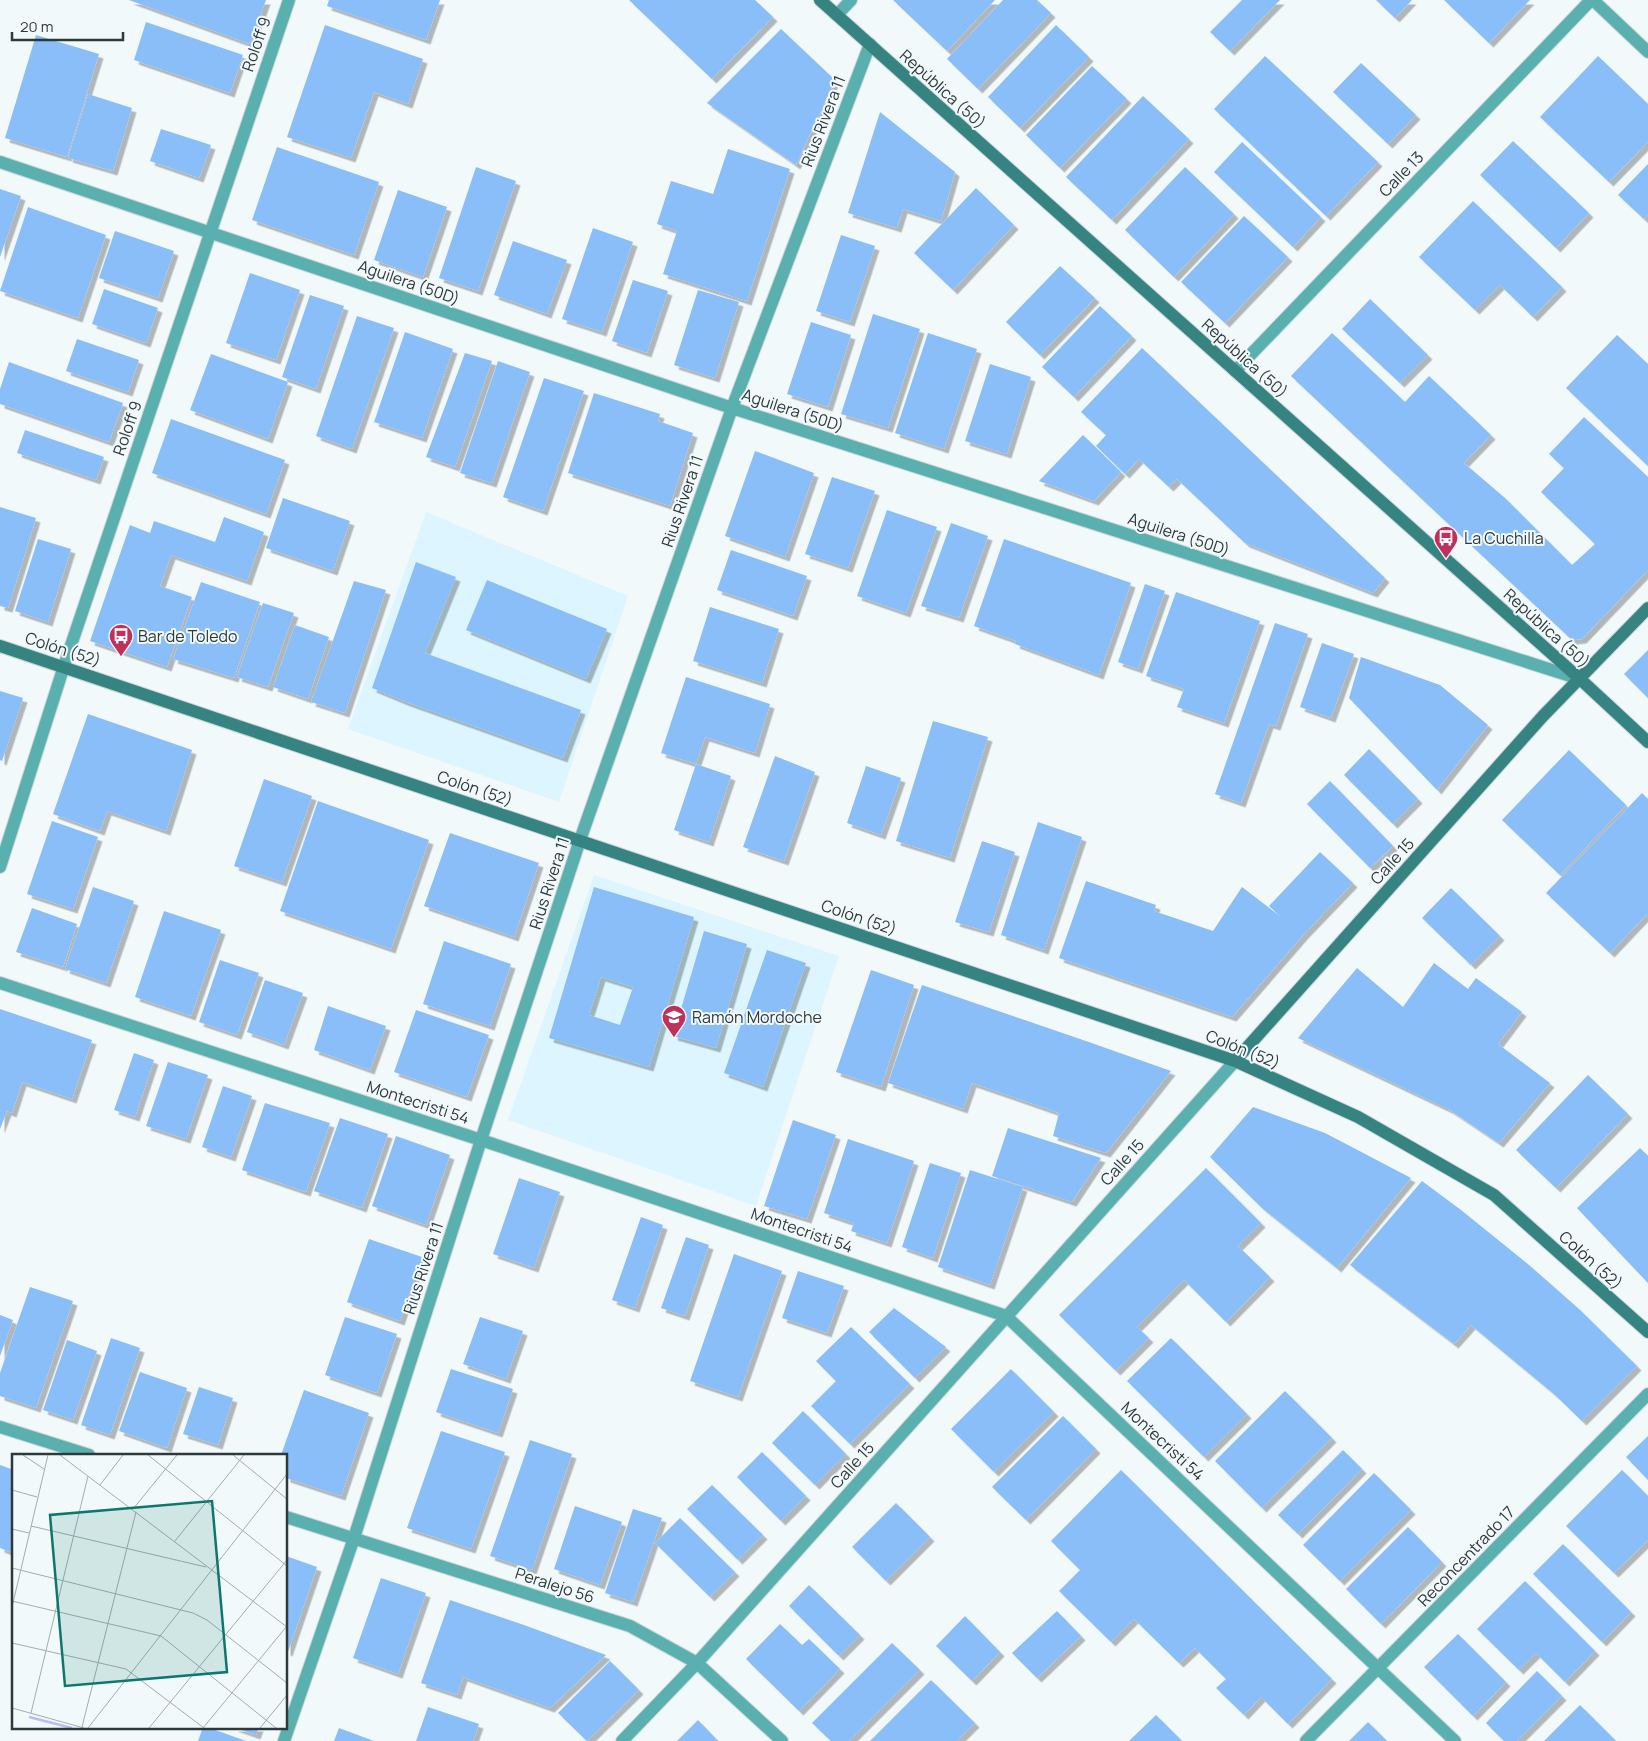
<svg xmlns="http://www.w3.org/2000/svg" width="1648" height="1741" font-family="Manrope,sans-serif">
<defs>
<filter id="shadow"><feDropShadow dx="4.5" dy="4.5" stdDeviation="0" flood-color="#0004"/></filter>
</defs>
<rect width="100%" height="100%" fill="#f2f9fb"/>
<path fill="#dcf5fe" d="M426,512l202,84 -69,206 -211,-73z
M594,875l245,81 -83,250 -248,-86z"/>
<path fill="#89bef8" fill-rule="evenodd" filter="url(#shadow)" d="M129,0h137l-16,44z
M329,0h111l-14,40 -99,-34z
M629,0h126l18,17 -61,62z
M893,0h102l-48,51z
M1003,0h34l14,13 -73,76 -31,-30z
M1242,0h38l-50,51 -20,-19z
M1376,0h36l-17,18z
M1444,0h86l-41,43z
M146,22l97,33 -13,38 -96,-33z
M325,25l98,34 -15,45 -34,-12 -23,66 -64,-21z
M1056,25l33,32 -69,71 -32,-31z
M781,29l54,51 -39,85 -89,-62z
M36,35l63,19 -32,103 -62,-19z
M1265,56l113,106 -52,54 -112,-107z
M1598,56l50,48v38l-39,40 -69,-65z
M1361,63l55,52 -28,29 -55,-52z
M1092,66l35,33 -67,69 -34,-33z
M88,94l44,14 -19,63 -45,-13z
M1143,96l46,43 -77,81 -46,-43z
M880,112l75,60 -14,49 -38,-12 -6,19 -49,-15z
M161,129l50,16 -12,33 -49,-17z
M1513,141l76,72 -33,35 -76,-73z
M1242,142l79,75 -28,30 -79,-75z
M277,147l102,35 -25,73 -102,-35z
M728,149l62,20 -43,132 -84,-27 14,-43 -20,-7 14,-43 42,13z
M1648,164v51l-4,4 -26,-24z
M476,167l40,14 -38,110 -39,-13z
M1185,167l49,47 -60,63 -49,-47z
M976,188l38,37 -61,65 -39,-37z
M0,189l21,7 -21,61z
M398,190l49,17 -24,70 -49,-17z
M1473,201l89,86 -29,30 -33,-32 -25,25 -56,-53z
M28,207l78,28 -28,83 -78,-27z
M1244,216l44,41 -63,66 -44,-41z
M593,228l40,14 -31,90 -40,-13z
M115,231l59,20 -16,47 -59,-20z
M841,235l34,11 -25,76 -34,-11z
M513,241l54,19 -20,54 -53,-19z
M1060,266l35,32 -55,57 -34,-33z
M250,273l50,17 -24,70 -50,-17z
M633,280l35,11 -21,62 -35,-12z
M104,289l54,19 -12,35 -54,-19z
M698,290l41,12 -24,76 -41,-13z
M310,295l34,11 -28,83 -34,-12z
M1370,299l58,56 -28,28 -58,-54z
M1100,306l32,30 -58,61 -32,-30z
M873,314l47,15 -32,99 -47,-14z
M357,316l37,12 -42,121 -36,-13z
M811,322l40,13 -23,72 -41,-13z
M405,332l48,17 -31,89 -48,-16z
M928,333l49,16 -33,100 -49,-16z
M1332,333l73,69 24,-26 62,59 -27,28 41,35 67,67 23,-21 -54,-52 23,-24 -15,-14 35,-37 64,60v93l-66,69 -10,1 -281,-264z
M1617,335l31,29v102l-82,-78z
M77,339l62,21 -11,32 -62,-21z
M1142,348l243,230 -12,15 -128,-50 -68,-64 -8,8 -30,-28 -14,15 -29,-28 10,-11 -25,-23z
M465,353l27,8 -37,106 -29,-10z
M211,354l77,28 -20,57 -78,-29z
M498,361l32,11 -38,111 -32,-10z
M9,362l114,41 -14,39 -109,-38v-15z
M990,364l41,13 -24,77 -42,-13z
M544,378l40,13 -41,120 -40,-14z
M594,393l66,21 -2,7 35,12 -23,73 -102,-33z
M171,419l114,41 -19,54 -114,-41z
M25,430l79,27 -8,23 -79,-27z
M1083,435l38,37 -27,29 -55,-20z
M755,451l59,22 -29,84 -60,-21z
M832,477l43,14 -27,77 -43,-14z
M283,498l67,23 -17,50 -67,-23z
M0,507l36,11 -28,90 -8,-2z
M887,510l50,17 -31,86 -49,-17z
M224,517l40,15 -17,49 -76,-26 -11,31 32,11 -25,70 -77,-26 40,-116 20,8 4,-12 61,21z
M951,523l37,13 -29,82 -38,-12z
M38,539l33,10 -23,73 -33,-11z
M1004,539l127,44 -32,92 -84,-31 1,-3 -42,-15z
M731,550l76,26 -14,40 -76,-26z
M416,562l40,15 -31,76 156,57 -18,48 -157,-56 -34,-14z
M487,580l120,49 -21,50 -120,-49z
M354,581l32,9 -41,123 -34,-11z
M201,582l59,20 -26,76 -61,-19z
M1145,584l20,7 -27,78 -20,-7z
M1176,592l84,29 -36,102 -47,-16 7,-18 -38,-13z
M263,603l31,10 -26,74 -31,-10z
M710,607l69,22 -17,54 -69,-22z
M1275,623l33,11 -32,92 -7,-2 -28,79 -26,-9z
M295,625l34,12 -21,62 -35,-12z
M1322,643l32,11 -23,64 -31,-11z
M1648,650v48l-24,-24z
M1361,657l79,28 48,40 -51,65 -88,-92z
M686,677l84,27 -15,49 -50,-16 -9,27 35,12 -22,66 -35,-12 22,-66 -35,-11z
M0,691l23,7 -21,63 -2,-1z
M88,714l104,36 -26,81 -59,-20 -7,20 -47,-17z
M933,721l55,16 -38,121 -54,-17z
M1369,749l49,50 -25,25 -49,-49z
M1569,750l57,55 -66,70 -58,-55z
M775,756l40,16 -31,89 -41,-14z
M866,766l35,12 -20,57 -34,-12z
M264,779l48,17 -30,86 -48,-16z
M1330,781l63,65 -23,22 -63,-64z
M1642,793l6,6v118l-2,-2 -36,38 -64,-60z
M318,801l111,39 -38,109 -111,-38z
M52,821l46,16 -25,72 -46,-15z
M1038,822l44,15 -38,113 -43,-15z
M450,833l89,30 -25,74 -90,-31z
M982,841l33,11 -26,80 -34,-10z
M1320,852l33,31 -49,51 -72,83 -173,-59 27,-77 70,24 -2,6 59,20 29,-44 39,30 -12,-11z
M93,887l41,14 -28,82 -41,-14z
M594,887l100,30 -45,150 -100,-29zM601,977l32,10 -13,38 -31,-10z
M1451,888l49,48 -29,29 -49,-47z
M32,908l45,16 -14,43 -47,-15z
M164,911l57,19 -30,86 -56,-19z
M704,931l43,13 -31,104 -43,-12z
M444,941l67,23 -21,62 -67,-22z
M767,950l39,13 -43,124 -39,-14z
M220,960l39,13 -22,62 -38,-13z
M1434,963l34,26 8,-11 46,34 -24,32 52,39 -51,60 -49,-33 -152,-72 59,-70 46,39z
M871,970l43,15 -33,102 -45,-15z
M265,980l38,13 -19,52 -37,-13z
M922,985l161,55 88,31 -65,82 -53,-17 6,-23 -87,-30 -9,26 -75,-26z
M328,1006l58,20 -16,44 -56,-20z
M0,1009l92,31 -20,59 -50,-17 -10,31 -5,-2 -7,18z
M416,1010l73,25 -22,62 -73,-25z
M134,1053l20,7 -19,57 -21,-7z
M168,1062l40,13 -22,64 -40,-13z
M1588,1075l40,39 -72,74 -40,-38z
M223,1086l29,10 -21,61 -29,-10z
M265,1103l65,20 -24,69 -64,-22z
M1253,1107l72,26 86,45 -74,90 -75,-60 -52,-51z
M340,1118l48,16 -26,74 -48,-17z
M793,1120l43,15 -29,84 -43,-13z
M1008,1128l93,30 -29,44 -80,-26z
M396,1136l54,19 -24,70 -54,-19z
M848,1139l66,22 -27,82 -36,-12 3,-8 -30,-10z
M1640,1148l8,8v127l-71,-75z
M930,1163l31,10 -28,85 -31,-11z
M1206,1168l55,55 -23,23 32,31 -44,45 -42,-42 -47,47 12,11 -33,33 -57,-56z
M970,1170l53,17 -33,98 -52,-18z
M519,1178l41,14 -26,76 -41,-14z
M1422,1181l39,29 68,55 50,44 58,57 -55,55 -28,-27 -83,-69 -17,19 -104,-79z
M641,1217l22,8 -28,83 -23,-8z
M686,1237l23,8 -24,71 -24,-8z
M369,1239l53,18 -22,64 -53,-19z
M734,1254l48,17 -44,126 -48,-16z
M798,1271l46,15 -17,47 -45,-15z
M30,1287l43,14 -37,107 -36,-12v-23z
M894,1308l52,39 -31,31 -46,-46z
M0,1315l13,5 -13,36z
M345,1317l52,17 -20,59 -52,-18z
M480,1317l43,14 -17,48 -43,-15z
M851,1327l59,57 -60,60 -39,-38 25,-25 -20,-20z
M111,1338l29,10 -30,87 -29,-10z
M1171,1338l76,76 -43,43 -77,-76z
M67,1340l30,11 -24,69 -30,-10z
M451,1369l62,20 -15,44 -62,-21z
M1011,1369l43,43 -60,60 -43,-43z
M140,1372l47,16 -20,60 -48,-17z
M199,1387l34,11 -15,47 -35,-11z
M304,1390l65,23 -28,83 -55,-18v-23h-5z
M1285,1391l47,47 -70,70 -47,-47z
M803,1411l43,43 -31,31 -43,-42z
M1063,1416l33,33 -70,71 -34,-33z
M441,1431l64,21 -34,97 -64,-21z
M1648,1436v44l-22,-23z
M530,1440l42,14 -40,116 -42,-14z
M1343,1450l19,19 -64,65 -20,-19z
M762,1452l44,44 -25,25 -44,-44z
M0,1465l14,5v72l-4,10 -10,-4z
M1121,1470l211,209 -44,45 -27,-27 -17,18 -28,-27 10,-9 -31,-31 -16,15 -45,-44 -23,23 -52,-51 21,-21 -29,-29z
M1622,1470l26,26v44l-34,33 -48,-47z
M1374,1473l37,37 -71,71 -37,-36z
M712,1485l51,50 -25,25 -51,-51z
M896,1503l34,34 -44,44 -34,-34z
M575,1506l47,16 -22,63 -46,-16z
M633,1509l29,9 -29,84 -28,-9z
M680,1518l55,54 -25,25 -55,-54z
M1408,1527l34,35 -61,62 -35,-35z
M1563,1544l68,68 -29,30 -69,-68z
M286,1556l31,11 -29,85 -2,-1z
M381,1578l45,15 -28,81 -45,-16z
M1525,1581l70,70 -30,31 -29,-29 -17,17 -42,-41z
M809,1585l51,50 -21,21 -50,-50z
M450,1600l74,25 82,30 -56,53 -87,-31 -6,18 -36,-12z
M1057,1611l24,25 -44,42 -25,-25z
M965,1616l35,36 -28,29 -36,-35z
M780,1624l22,21 7,-6 31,30 -41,42 -53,-52z
M1458,1634l48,48 -33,34 -49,-49z
M892,1643l28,27 -71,71h-18l-19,-18z
M610,1661l29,29 -52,51 -29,-28z
M1537,1671l25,25 -45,45h-13l-18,-18z
M931,1680l44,43 -18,18h-87z
M1580,1705l36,36h-72z
M428,1707l51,17 -6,17h-57z
M1156,1715l26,26h-53z
M698,1720l20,21h-41z
M1368,1722l19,19h-38z
M203,1727h4l39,14h-48z
M233,1727h26l-3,8z
M339,1728l35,13h-40z"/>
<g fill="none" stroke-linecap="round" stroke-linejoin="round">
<defs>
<path id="street" d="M1593,0l55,52
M837,15l14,-15
M0,162l732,246 848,271
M1235,371l356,-371
M0,867l64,-201 225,-666
M0,983l481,157 525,176 449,425
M0,1427l89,28
M286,1517l344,109 67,37 85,78
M284,1741l70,-203 127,-398 99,-300 152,-432 138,-364
M622,1741l75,-78 538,-602
M1306,1741l342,-347"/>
<path id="secondary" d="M820,0l760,679 68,63
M0,646l1235,415 123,56 136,78 154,137
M1235,1061l308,-345 105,-108"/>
</defs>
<use href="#street" stroke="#ced6d9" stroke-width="14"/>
<use href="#secondary" stroke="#ced6d9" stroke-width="14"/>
<use href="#street" stroke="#5ab0ae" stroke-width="12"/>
<use href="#secondary" stroke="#368482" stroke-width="12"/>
</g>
<defs>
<symbol id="bus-pin" viewBox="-11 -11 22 30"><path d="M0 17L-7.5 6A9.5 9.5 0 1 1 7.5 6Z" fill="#bf305a" stroke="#f2f9fb"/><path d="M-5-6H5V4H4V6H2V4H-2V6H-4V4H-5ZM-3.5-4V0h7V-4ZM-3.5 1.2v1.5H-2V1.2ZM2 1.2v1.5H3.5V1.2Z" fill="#fff"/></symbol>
<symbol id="school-pin" viewBox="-11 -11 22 30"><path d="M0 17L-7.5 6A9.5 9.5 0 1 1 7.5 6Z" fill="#bf305a" stroke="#f2f9fb"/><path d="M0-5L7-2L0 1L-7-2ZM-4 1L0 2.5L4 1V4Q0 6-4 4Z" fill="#fff"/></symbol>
</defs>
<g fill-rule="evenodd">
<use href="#bus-pin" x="1432" y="524" width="28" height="38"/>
<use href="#bus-pin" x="107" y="622" width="28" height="38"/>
<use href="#school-pin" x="660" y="1003" width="28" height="38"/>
</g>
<g text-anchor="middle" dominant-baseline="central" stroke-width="4" stroke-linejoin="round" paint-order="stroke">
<g font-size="16" fill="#2c393d" stroke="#f2f9fb">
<text transform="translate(256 44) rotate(-71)">Roloff 9</text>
<text transform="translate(943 89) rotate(42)">República (50)</text>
<text transform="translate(823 121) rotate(-69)">Rius Rivera 11</text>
<text transform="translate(1401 174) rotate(-46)">Calle 13</text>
<text transform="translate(409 282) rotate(19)">Aguilera (50D)</text>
<text transform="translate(1245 358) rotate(42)">República (50)</text>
<text transform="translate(793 410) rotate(18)">Aguilera (50D)</text>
<text transform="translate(127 428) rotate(-71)">Roloff 9</text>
<text transform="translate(682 501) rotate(-71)">Rius Rivera 11</text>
<text transform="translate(1179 534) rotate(18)">Aguilera (50D)</text>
<text transform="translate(1547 628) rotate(42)">República (50)</text>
<text transform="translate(63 649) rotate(18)">Colón (52)</text>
<text transform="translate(475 788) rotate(19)">Colón (52)</text>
<text transform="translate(1392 861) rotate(-48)">Calle 15</text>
<text transform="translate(549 883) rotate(-72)">Rius Rivera 11</text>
<text transform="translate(859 917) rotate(19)">Colón (52)</text>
<text transform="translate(1243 1049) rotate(22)">Colón (52)</text>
<text transform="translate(418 1102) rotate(18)">Montecristi 54</text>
<text transform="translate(1122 1162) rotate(-48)">Calle 15</text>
<text transform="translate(802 1230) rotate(19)">Montecristi 54</text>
<text transform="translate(1591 1260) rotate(42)">Colón (52)</text>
<text transform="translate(423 1268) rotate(-72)">Rius Rivera 11</text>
<text transform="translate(1163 1441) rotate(43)">Montecristi 54</text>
<text transform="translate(852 1465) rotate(-48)">Calle 15</text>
<text transform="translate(1466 1556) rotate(-46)">Reconcentrado 17</text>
<text transform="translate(555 1585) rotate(18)">Peralejo 56</text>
</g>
<g font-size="16" fill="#2c393d" stroke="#f2f9fb" text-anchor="start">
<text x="1464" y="538">La Cuchilla</text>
<text x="138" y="636">Bar de Toledo</text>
<text x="692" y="1017">Ramón Mordoche</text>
</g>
</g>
<g transform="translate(12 1454)">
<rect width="275" height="275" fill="#f2f9fb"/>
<path fill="none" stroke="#b8bdf2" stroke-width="2.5" d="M17,263l43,11"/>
<path fill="none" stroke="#a3acaf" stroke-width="1" d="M11,1l21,14M48,1l227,172M136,1l139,111M221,1l54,44M88,31l23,-30M0,36l25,7M121,55l44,-54M19,72l175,41M0,75l17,4M163,87l69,-86M0,114l181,45 14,7 80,63M0,147l149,35 115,92M0,153l36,-152M0,189l114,26 78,59M0,254l72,20M19,259l57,-237M70,273l54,-215M76,274l199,-254M137,274l138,-168M191,274l84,-102M248,274l27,-33"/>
<path fill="#0f766e" fill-opacity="0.15" stroke="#0f766e" stroke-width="2.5" d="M200,47l15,171 -162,14 -15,-171z"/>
<rect width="275" height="275" fill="none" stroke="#2c393d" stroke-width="2.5"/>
</g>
<path d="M12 32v8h111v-8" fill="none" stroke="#2c393d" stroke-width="2.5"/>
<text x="20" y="32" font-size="15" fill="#2c393d" stroke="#f2f9fb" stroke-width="4" paint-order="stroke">20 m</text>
</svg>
